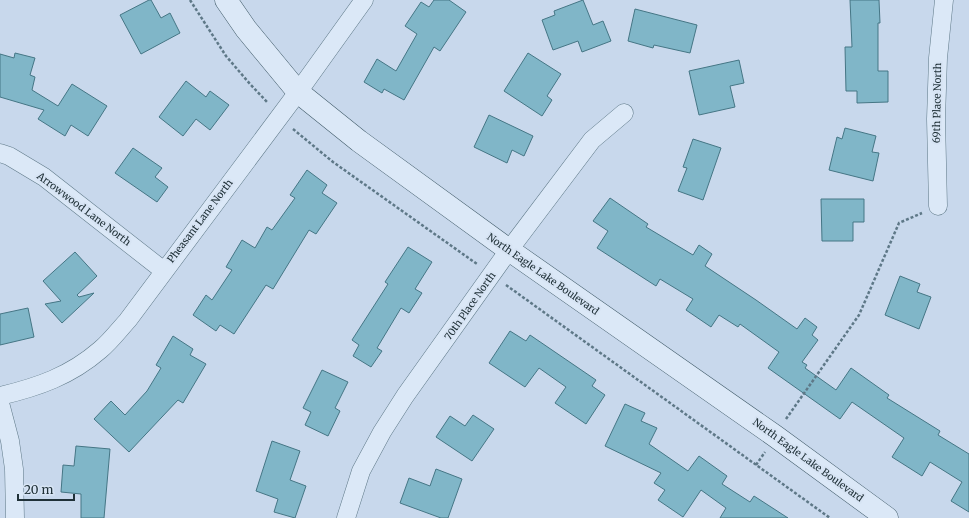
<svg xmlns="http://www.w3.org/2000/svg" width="969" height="518" font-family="Merriweather,serif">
<rect width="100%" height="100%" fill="#c8d8ec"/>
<path fill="#80b6c8" stroke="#457685" d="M149,0h2l10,18 9,-5 10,20 -39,21 -21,-39z
M434,0h15l17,12 -26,39 -6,-4 -30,53 -20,-11 -2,4 -18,-11 13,-23 19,12 21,-37 -12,-8 16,-24 8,5z
M583,0l10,25 10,-4 8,20 -29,11 -4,-11 -25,9 -11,-30 13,-5 -1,-4z
M850,0h29l1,23h-2v48h10v31l-31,1v-12h-11l-1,-44h7z
M635,9l62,16 -7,28 -36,-8 -1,3 -25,-7z
M15,53l20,5 -5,17 5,2 -3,13 26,16 14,-22 35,22 -19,30 -17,-11 -6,11 -27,-17 6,-9 -44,-13v-43l14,4z
M528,53l33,21 -14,22 5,4 -10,16 -38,-25z
M739,60l5,23 -14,3 5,21 -36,8 -10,-44z
M186,81l20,16 4,-6 19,14 -19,25 -14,-11 -13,17 -24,-19z
M489,115l44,21 -9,20 -12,-6 -5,13 -33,-16z
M845,128l31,8 -4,16 7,1 -6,28 -44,-11 8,-33 5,2z
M693,139l28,9 -18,52 -25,-9 9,-23 -4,-1z
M133,148l29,20 -7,9 13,10 -11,15 -42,-29z
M307,170l20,15 -5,8 15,10 -21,31 -7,-4 -36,59 -7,-4 -32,49 -14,-9 -4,6 -23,-16 13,-20 6,5 20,-30 -6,-3 16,-27 13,8 12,-21 5,3 23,-32 -5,-3z
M610,198l38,26 -2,3 47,28 6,-10 13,9 -7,12 51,34 41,29 8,-11 12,9 -5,8 6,5 -16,22 5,3 -2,3 31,22 15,-22 38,27 -2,3 53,33 -2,4 31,19v58l-18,-11 11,-19 -32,-20 -8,14 -30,-19 12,-19 -52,-36 -12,17 -72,-51 11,-16 -39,-28 -2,3 -19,-12 -8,12 -25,-17 7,-11 -33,-20 -4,7 -59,-38 11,-17 -15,-10z
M821,199h43v23h-11v19h-31z
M408,247l24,15 -17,27 7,4 -13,20 -8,-5 -24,40 5,3 -11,16 -18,-11 6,-11 -7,-5 36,-56 -3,-2z
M75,252l22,24 -20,19 2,2 15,-4 -32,30 -17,-19 16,-3 -18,-20z
M900,276l20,8 -3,8 14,5 -12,32 -34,-14z
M28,308l6,29 -34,8v-31z
M510,331l16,10 4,-6 66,45 -4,6 13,9 -19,29 -31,-21 11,-16 -27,-19 -14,19 -36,-24z
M173,336l20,13 -3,6 16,9 -23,39 -5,-3 -49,52 -35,-33 17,-18 14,14 22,-24 14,-23 -5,-3z
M322,370l26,12 -13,26 5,3 -12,25 -23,-11 6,-13 -8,-4z
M625,404l20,9 -4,8 16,7 -8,16 39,27 11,-15 28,20 -5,8 28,18 4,-6 34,22h-68l6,-10 -25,-18 -18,27 -25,-17 7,-10 -11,-7 7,-10 -56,-27z
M473,415l21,14 -22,32 -36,-24 14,-21 15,10z
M272,441l28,10 -10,29 16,6 -11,32 -21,-6 4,-13 -22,-8z
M76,446l34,3 -6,69h-23v-24l-20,-2 2,-27 11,1z
M436,469l26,10 -14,39h-7l-41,-15 9,-25 21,8z"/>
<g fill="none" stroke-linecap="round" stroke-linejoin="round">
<defs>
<path id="street" d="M0,153l9,3 35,21 120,94
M938,206l-2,-87 2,-61 6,-58
M0,396c38,-9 70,-20 100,-46 10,-8 19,-20 28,-30l170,-228 66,-92
M0,403l10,38 4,28 1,49
M346,518l15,-47 21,-39 23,-36 104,-146 83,-110 32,-27"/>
<path id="secondary" d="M226,0l20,29 52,63 61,49 150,109 266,186 112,82"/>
</defs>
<use href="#street" stroke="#5e7887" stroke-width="19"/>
<use href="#secondary" stroke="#415b69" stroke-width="23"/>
<path stroke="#5e7887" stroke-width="2.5" stroke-dasharray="3 2" stroke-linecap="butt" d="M190,0l36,56 24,28 18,19
M293,129l40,33 144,102
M506,285l324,233
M786,419l73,-104 40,-92 23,-10
M756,465l9,-13"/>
<use href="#street" stroke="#dbe8f7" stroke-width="18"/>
<use href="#secondary" stroke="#dbe8f7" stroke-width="22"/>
</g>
<g text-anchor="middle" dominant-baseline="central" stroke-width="4" stroke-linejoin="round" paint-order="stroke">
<g font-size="10" fill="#203138" stroke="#d7e4f4">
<text transform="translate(937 103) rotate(-89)">69th Place North</text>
<text transform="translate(84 209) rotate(37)">Arrowwood Lane North</text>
<text transform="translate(200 221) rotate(-53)">Pheasant Lane North</text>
<text transform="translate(543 274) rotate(35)">North Eagle Lake Boulevard</text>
<text transform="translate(470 306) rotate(-55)">70th Place North</text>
<text transform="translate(808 460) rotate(36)">North Eagle Lake Boulevard</text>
</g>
</g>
<path d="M18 494v6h56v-6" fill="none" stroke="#203138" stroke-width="2"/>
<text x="24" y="494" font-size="12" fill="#203138" stroke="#d7e4f4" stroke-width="3" paint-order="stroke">20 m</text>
</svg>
